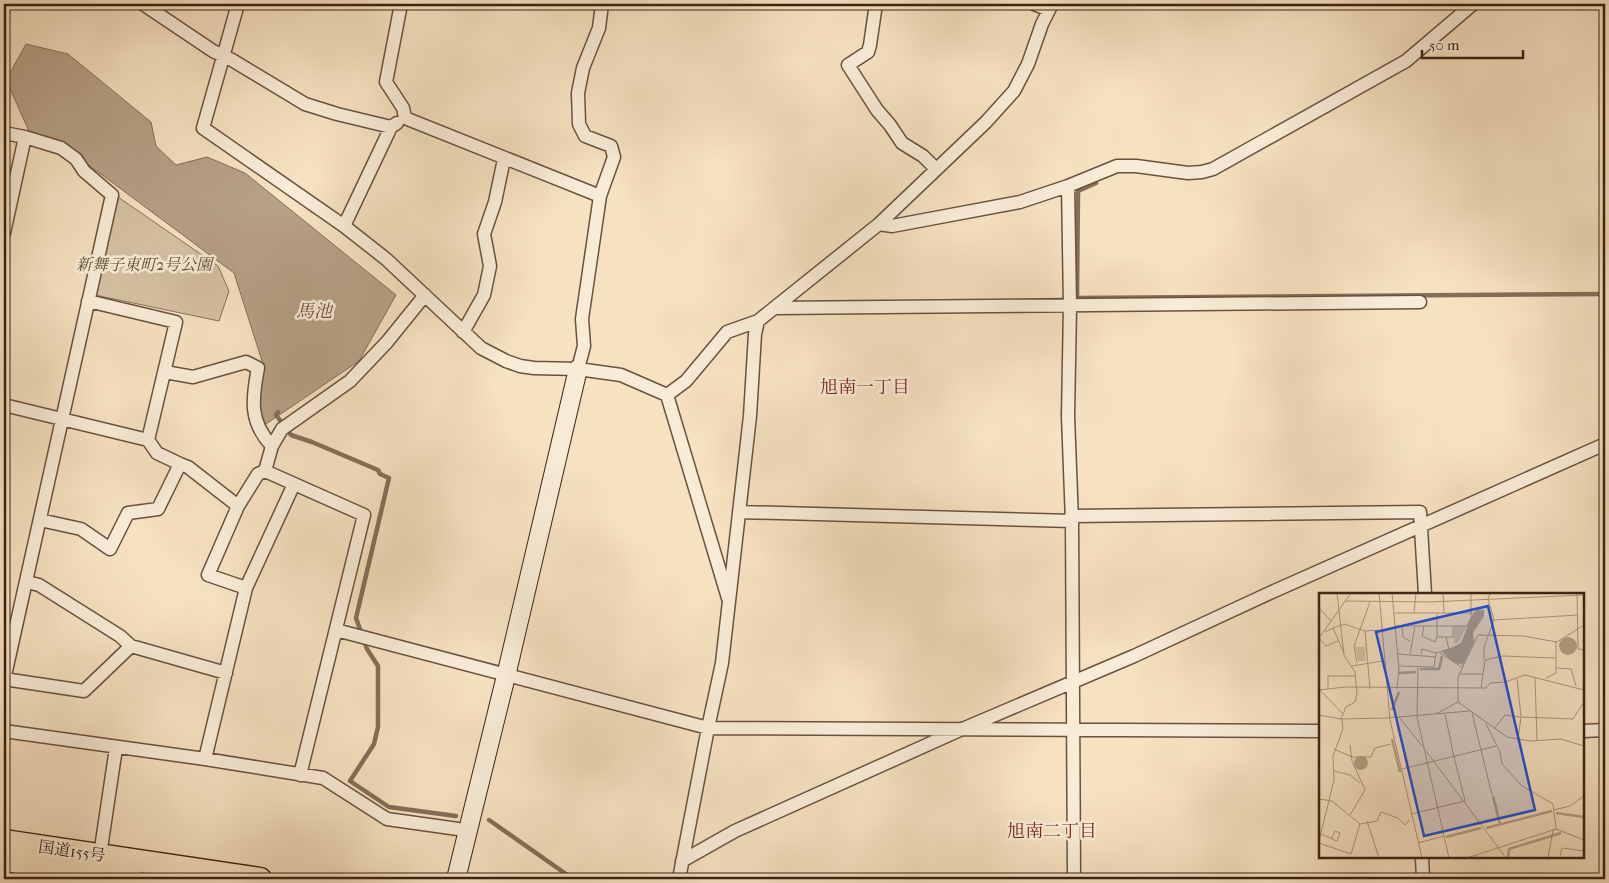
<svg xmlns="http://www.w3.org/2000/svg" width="1609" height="883" font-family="'IM FELL French Canon','Noto Serif JP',serif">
<rect width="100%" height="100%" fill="#f6e1c1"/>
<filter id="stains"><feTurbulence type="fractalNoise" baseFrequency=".004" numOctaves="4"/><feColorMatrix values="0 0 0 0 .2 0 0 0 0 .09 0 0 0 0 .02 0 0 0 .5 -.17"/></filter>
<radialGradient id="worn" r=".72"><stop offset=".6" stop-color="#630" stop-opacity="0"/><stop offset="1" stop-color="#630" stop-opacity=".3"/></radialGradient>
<path fill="#d6c1a3" stroke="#88725a" d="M118,197l100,69 11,25 -10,30 -124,-26z"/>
<path fill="#b6a086" stroke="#856e58" d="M26,44l42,10 83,68 5,24 20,19 31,-8 38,16 151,122 -37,66 -96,65 -6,-20 1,-18 5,-24 -29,-91 -179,-133 -26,-9 -23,-51z"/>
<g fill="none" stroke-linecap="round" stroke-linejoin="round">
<path stroke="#856e58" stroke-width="4.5" d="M1096,183l-18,8 -1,107 528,-4
M278,412l-2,3 15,20 21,7 66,28 2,4 9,4 -33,140 11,31 11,17v61l-4,17 -24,37 39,26 67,9
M489,820l84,59"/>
<defs>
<path id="street" d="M143,4l70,47 19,9 73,44 32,10 54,13
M238,4l-35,124 141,98 42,33 95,89 25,13 14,5 14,2 44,1 43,6 46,20
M401,4l-15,78 17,26 2,10
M876,4l-6,41 -2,7 -20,13 29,45 13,15 12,18 21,13 13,13
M1034,4l15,6
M405,118l195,78
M4,133l21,4 36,11 15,11 8,12 28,24 -108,485
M1068,186l2,120 -2,110 4,105 2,358
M879,224l13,2 128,-24 48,-16 49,-20h19l52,7 14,-1 11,-3 193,-108 67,-57
M344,226l47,-99 6,-4
M4,233l21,-96
M774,308l646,-6
M463,332l21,-37 6,-29 -6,-32 11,-32 9,-43
M578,369l6,-23 -2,-27 18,-123 14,-39 -3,-11 -26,-10 -6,-12 -1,-31 5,-25 16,-40 3,-24
M165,372l28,5 53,-15 12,6c-6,31 -9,54 14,78
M667,395l19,-14 41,-49 31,-11 121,-97 107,-102 28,-31 14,-27 14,-40 10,-20
M667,395l61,203
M4,405l144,35 28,-118 -88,-21
M180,464l8,3 50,39
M739,512l333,9
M1071,516l349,-4 5,82
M40,520l41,9 29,20 18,-36 30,-4 22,-45 -23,-11 -9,-13
M27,582l12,3 81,51 11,10 95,27
M246,588l-38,-13 30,-69 20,-32 7,-3
M336,630l372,98 612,3
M4,679l80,12 47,-45
M4,731l201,28 118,19 64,41 71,10 11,3
M1583,731l22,-1
M205,759l41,-171 48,-104
M300,775l64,-260 -99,-44 7,-25 10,-17 68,-48 37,-39 38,-47
M100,855l16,-107
M1422,857l1,22
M682,861l53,-30 225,-101 174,-74 138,-64 333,-148
M679,879l29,-151 14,-65 28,-247 5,-82 3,-13"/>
<path id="secondary" d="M456,879l50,-203 72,-307"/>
<path id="highway" d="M4,841l256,38
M4,860l127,19"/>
</defs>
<use href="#street" stroke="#6a523e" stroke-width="15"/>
<use href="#secondary" stroke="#3b2212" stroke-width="20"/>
<use href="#highway" stroke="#3b2212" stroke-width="25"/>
<use href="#street" stroke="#f9ecd7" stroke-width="12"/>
<use href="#secondary" stroke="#f9ecd7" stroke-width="18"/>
<use href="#highway" stroke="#f6e1c1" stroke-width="22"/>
</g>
<g text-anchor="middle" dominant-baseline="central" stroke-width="5" stroke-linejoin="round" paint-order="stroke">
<g font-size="16" font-style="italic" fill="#624a36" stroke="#f9ecd7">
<text x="144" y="264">新舞子東町2号公園</text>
</g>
<g font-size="16" fill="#3b2212" stroke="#f9ecd7">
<text transform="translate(72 851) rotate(8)">国道155号</text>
</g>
<g font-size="18" font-style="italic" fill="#664e3b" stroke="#f9ecd7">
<text x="314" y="311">馬池</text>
</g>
<g font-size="18" fill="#7a1f14" stroke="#f9ecd7">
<text x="865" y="387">旭南一丁目</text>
<text x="1052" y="831">旭南二丁目</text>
</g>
</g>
<g transform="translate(1319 593)">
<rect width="265" height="265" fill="#f6e1c1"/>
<path d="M135,33h13l-9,17h-4zM36,54h10l1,14h-8z" fill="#d6c1a3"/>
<path d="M159,16l6,1v6l-11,17 1,9 -11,23 -10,-3 -11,-10 19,-9 12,-30zM240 53a9 9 0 1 1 18 0a9 9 0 1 1-18 0ZM35 170a7 7 0 1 1 14 0a7 7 0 1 1-14 0Z" fill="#b6a086"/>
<path fill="none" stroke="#b6a086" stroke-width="2.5" d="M101,76h19l3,-13M80,80l17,-1M73,117l7,-18M73,146l8,33M174,203l7,28M237,220l28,4M167,235l66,-17M127,244l35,-9M189,265l1,-9 52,-16"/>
<path fill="none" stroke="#ab957b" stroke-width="1" d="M18,0l7,62 11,17 2,21 -2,9 -9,5 -5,12M60,0l11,127 32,138M73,0l7,76 -2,20M124,0l1,20M258,0l1,56 6,1M26,8l84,1 155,-7M0,15l12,13M76,20h77M95,20l2,-20M118,20v24h16v-11M175,27l84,-5M77,33h71l4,-8v-25M83,33l1,11 7,4M105,33l-2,10 13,6 2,-5M14,35l11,-4 21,7 14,-1M46,38l5,58M6,39l8,-4 11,25M0,45l7,8 12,-5M0,45l32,-45M121,60l23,15M79,61l38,3M91,61l5,-28M102,61l1,-5 14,4M165,66v-12l10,-27 -6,-21 2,-6M166,67l18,-4 52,2M38,70l-3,-17 16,-44M33,73l30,-5M80,73l35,1 2,-14 13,-4 -3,-12M99,74l-1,50 32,141M237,75l15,1 5,17M141,81h23M216,84l2,64M227,85l10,-5v-31M198,86l4,38 -3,22M162,95l4,-28M9,96v-13h27M0,97l26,-3 141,1 4,-5 15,-1 20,-7 59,15M1,97l22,23M139,109v-25l20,-42 45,1 34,6 27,-17M139,109l49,35 23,4 31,-2 23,7M153,120l20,82M117,121l22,-12M126,121l9,43M0,122l22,4 45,-1 84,-7M80,124l23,29M202,124l52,2 11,-17M167,131l14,28 2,12 20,22 31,18 3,25M175,136l11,-14 15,2M31,152l2,16 13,29 -15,25M15,156l18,8h19l4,-9 16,-4M107,158l80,107M83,176l94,-23M15,178l16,4 10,8M0,206l13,2 28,23 17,-3 4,-9 17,6 7,7 4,-5M235,217l16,-4 14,-10M92,221l54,-13 -11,-44M48,228l12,37M2,241l16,7 3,-8 -5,-2 -3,7M0,248l15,-61 -1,-24 10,-27 -1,-10M0,250l32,11 9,-30M99,250l26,-7M241,263l2,-8 22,3M148,265l89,-29 28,11M229,265l5,-28"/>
<path fill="#1d4ed8" fill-opacity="0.15" stroke="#1d4ed8" stroke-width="2.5" d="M169,13l47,204 -111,26 -48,-204z"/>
<rect width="265" height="265" fill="none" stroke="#3b2212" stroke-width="2.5"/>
</g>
<rect width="1609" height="883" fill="none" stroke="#f6e1c1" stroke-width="20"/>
<rect x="5" y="5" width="1599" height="873" fill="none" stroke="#3b2212" stroke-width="2.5"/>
<rect x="10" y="10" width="1589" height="863" fill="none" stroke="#3b2212"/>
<path d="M1422 50v8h101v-8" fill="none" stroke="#3b2212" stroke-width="2.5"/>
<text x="1429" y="50" font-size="15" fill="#3b2212" stroke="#f9ecd7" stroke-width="4" paint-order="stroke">50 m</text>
<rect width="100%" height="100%" filter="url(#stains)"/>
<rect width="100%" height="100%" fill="url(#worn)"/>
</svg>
